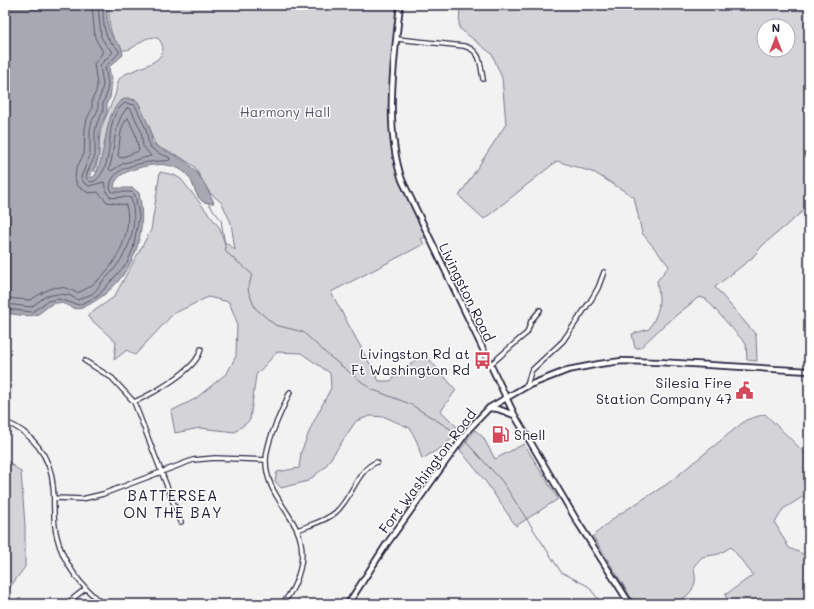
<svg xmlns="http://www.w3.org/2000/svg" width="814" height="609" font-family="Mali,sans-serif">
<rect width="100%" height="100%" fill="#f2f2f3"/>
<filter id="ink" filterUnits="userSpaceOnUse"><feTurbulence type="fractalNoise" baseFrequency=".025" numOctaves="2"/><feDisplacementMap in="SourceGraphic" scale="8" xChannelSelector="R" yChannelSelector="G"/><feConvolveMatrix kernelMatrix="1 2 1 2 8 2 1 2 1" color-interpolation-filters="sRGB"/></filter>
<g filter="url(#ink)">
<path fill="#d3d3d8" stroke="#7a7a8a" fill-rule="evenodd" d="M109,5h291l-8,93 2,56 32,83 -5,2 3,5 -93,48 48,89h11l34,-28 32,37 -15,21 18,18 -12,15 -25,15 -5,-17 -7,-14 -25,-11 -15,-1 -14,5 -31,46 -17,14 -27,7 -6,-7 2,-9 22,-4 2,-16 11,-27 19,-37 -1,-15 -29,-20 -24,-1 -21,23 -6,45 -15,12 -35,-4 -25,5 -4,-22 24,-12 32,-26 9,-17 1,-34 -8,-20 -21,-5 -35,17 -38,41 -8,-5 -13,10 2,-18 -29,-26 27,-19 37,-67 9,-58 14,3 7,4 38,48 5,14 11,9 -4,-27 -9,-20 -13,-11 -15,-26 -15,-10 -17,-6 -7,-6 -15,-38 -4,-6 -10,-2 -8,5 -18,69 -6,-1c6,-12 4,-23 6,-36 2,-13 10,-27 15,-40 2,-6 1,-11 5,-17 8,-10 57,-14 39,-39 -17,-7 -22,13 -37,11 -13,-12 -13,-28 -13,-45z
M460,5h349v201l-46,39 -11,13 -37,29 41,48 1,26 -10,-1 -1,-16 -40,-45 -7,-2 -35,28 -24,23h-5l-3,-14 17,-5c12,-20 11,-26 8,-48l12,-15 -27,-33 -8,-36 -39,-24 -38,-12 -73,58 -25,-23 47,-72 -4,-46 -10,-24 -33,-26zM764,26h24v24h-24z
M765,414l44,43v36l-26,16 -8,14 14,25 14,6 6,-4v54h-79l-5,-9 28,-20 -22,-28 -12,7 -17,3 -8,9c0,5 2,11 1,16 -6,26 -40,22 -60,22l-42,-68 22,-19 52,-33 79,-64z
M475,430l8,7 12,22 29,-15 34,55 -42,27 -30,-44 -26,-32z
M5,459l16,13 4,53v42l-20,27z"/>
<path fill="#a8a8b2" stroke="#727282" d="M5,5h102c0,17 0,30 14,41l2,9 -14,12 3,17 -2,14 -3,4v11l-6,11 -2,8v24l-9,21h4c14,-19 8,-74 34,-79l10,4 12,26 2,15c9,7 19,9 28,15 16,9 27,28 34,45 -4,0 -9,0 -12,-2 -7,-5 -8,-17 -13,-24 -14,-18 -42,-13 -60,-6 -8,3 -15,9 -15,17h19l6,5c11,48 -12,95 -57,115 -9,4 -17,-7 -26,-5 -7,1 -11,7 -18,11 -9,4 -23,0 -33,-1z"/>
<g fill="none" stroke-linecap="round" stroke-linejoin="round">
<path stroke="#58586b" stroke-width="1" d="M127,108l4,1 10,22 2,15 8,10 -27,7 -13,8 -2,-2c7,-21 3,-44 18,-61z
M128,118l7,15 4,18 -19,7 -2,-2c2,-11 1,-31 10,-38z
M5,298l25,2c18,-10 26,-19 47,-7 31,-11 58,-56 49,-88l-19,-3 -9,-10 -9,1 -6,-3 -6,-5 -2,-7 1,-9 8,-15 1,-25 2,-10 5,-10v-10l4,-7 1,-8 -3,-20 9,-12 -8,-14 -3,-33
M5,304l26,3 15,-11 12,-2 11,1 9,5c4,-3 10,-4 14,-6 4,-3 7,-8 10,-12 24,-22 38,-52 29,-84 -18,-4 -22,8 -27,-16l-15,4 -5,-3 -3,-6 9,-22v-25l2,-9 6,-11v-9l3,-7 2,-10 -3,-19 13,-13 -7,-7 -5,-8 -3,-32
M5,309l27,3 16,-11 10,-2 21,6 19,-9 29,-33 6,-14 6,-33 -4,-21 -3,-3h-20l-2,-4c1,-22 31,-25 48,-27 4,0 9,0 12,-1l-1,-3 -11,-4 -9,-7 -3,-17 -11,-24 -10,-2c-25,17 -6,59 -30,78l-5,1 -4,-4 1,-5 8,-17v-25l2,-8 6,-11v-10l3,-6 2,-12 -3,-17 14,-14c-1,-7 -7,-8 -10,-13 -6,-8 -6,-25 -6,-35"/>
<path stroke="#727282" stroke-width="1" d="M208,203l13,17 5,32 26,22 -4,16 7,18 20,17 28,7 26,24 42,33 39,15 42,26 7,7
M465,441l37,40 59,91 27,14 14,18"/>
<defs>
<path id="minor" d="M397,39l67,7c18,5 16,18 19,33
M85,361l27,17 22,24 47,120
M490,365l32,-28 5,-4 4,-12 9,-11
M527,386l4,-15 32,-30 28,-41 7,-12 6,-16
M134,402c18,-8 63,-32 67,-53
M5,422c27,10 46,35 48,64 2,17 -1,34 4,51 6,26 25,51 46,67
M54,498l28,1 21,-5 90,-34 22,-2 51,2
M297,530c13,-5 29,-9 39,-18 16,-14 21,-43 41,-50
M66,604l19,-15
M282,604c17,-19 26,-50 15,-74 -11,-24 -31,-40 -31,-69 0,-20 16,-50 24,-69"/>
<path id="secondary" d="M400,5c-6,54 -16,122 2,175l113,236 62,105 53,83
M489,408l9,1 16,6
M348,604l38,-59 83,-116 20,-21 38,-22 41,-16 31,-6 23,-3 36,1 151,9"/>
</defs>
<use href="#minor" stroke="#22223b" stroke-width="6"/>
<use href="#secondary" stroke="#22223b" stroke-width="8"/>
<use href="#minor" stroke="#fff" stroke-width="3.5"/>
<use href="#secondary" stroke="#fff" stroke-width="4.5"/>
</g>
</g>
<defs>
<symbol id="bus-bare" viewBox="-9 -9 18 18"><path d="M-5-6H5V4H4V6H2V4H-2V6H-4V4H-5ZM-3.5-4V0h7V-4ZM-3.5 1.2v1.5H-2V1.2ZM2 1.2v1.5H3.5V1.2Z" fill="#d1495b" stroke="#fff" stroke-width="2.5" paint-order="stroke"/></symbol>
<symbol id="civic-bare" viewBox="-9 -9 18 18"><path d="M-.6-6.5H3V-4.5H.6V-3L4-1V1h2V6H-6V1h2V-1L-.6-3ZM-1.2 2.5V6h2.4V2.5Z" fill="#d1495b" stroke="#fff" stroke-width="2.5" paint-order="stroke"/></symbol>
<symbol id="fuel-bare" viewBox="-9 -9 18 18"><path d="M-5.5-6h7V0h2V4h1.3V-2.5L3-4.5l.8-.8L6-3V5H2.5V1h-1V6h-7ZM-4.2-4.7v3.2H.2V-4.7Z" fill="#d1495b" stroke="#fff" stroke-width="2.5" paint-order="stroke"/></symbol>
</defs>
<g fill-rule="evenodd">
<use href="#bus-bare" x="470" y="348" width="25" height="25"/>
<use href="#civic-bare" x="732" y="378" width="25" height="25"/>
<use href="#fuel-bare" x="488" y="422" width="25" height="25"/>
</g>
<g text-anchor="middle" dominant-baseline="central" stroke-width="3" stroke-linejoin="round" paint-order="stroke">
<g font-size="14" fill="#57576a" stroke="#fff">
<text x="285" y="111">Harmony Hall</text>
</g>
<g font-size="14" fill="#22223b" stroke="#fff">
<text transform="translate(467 292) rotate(64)">Livingston Road</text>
<text transform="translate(427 471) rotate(-53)">Fort Washington Road</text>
</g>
<g font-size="14" fill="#22223b" stroke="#fff" text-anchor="end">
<text x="470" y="353">Livingston Rd at<tspan x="470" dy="16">Ft Washington Rd</tspan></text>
<text x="732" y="382">Silesia Fire<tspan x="732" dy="16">Station Company 47</tspan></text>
<text x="514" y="434" text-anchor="start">Shell</text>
</g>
<g font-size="15" letter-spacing="1" fill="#22223b" stroke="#fff">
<text x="173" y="495">BATTERSEA<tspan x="173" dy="17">ON THE BAY</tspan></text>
</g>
</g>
<rect width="814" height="609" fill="none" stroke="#fff" stroke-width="20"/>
<rect x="10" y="10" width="794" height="589" fill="none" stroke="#22223b" stroke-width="1.5" filter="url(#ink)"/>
<g transform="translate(776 38)"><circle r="19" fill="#ffffff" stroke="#a7a7b1"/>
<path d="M0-3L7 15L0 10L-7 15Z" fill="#d1495b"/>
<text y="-6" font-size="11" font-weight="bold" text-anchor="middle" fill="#22223b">N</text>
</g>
</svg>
